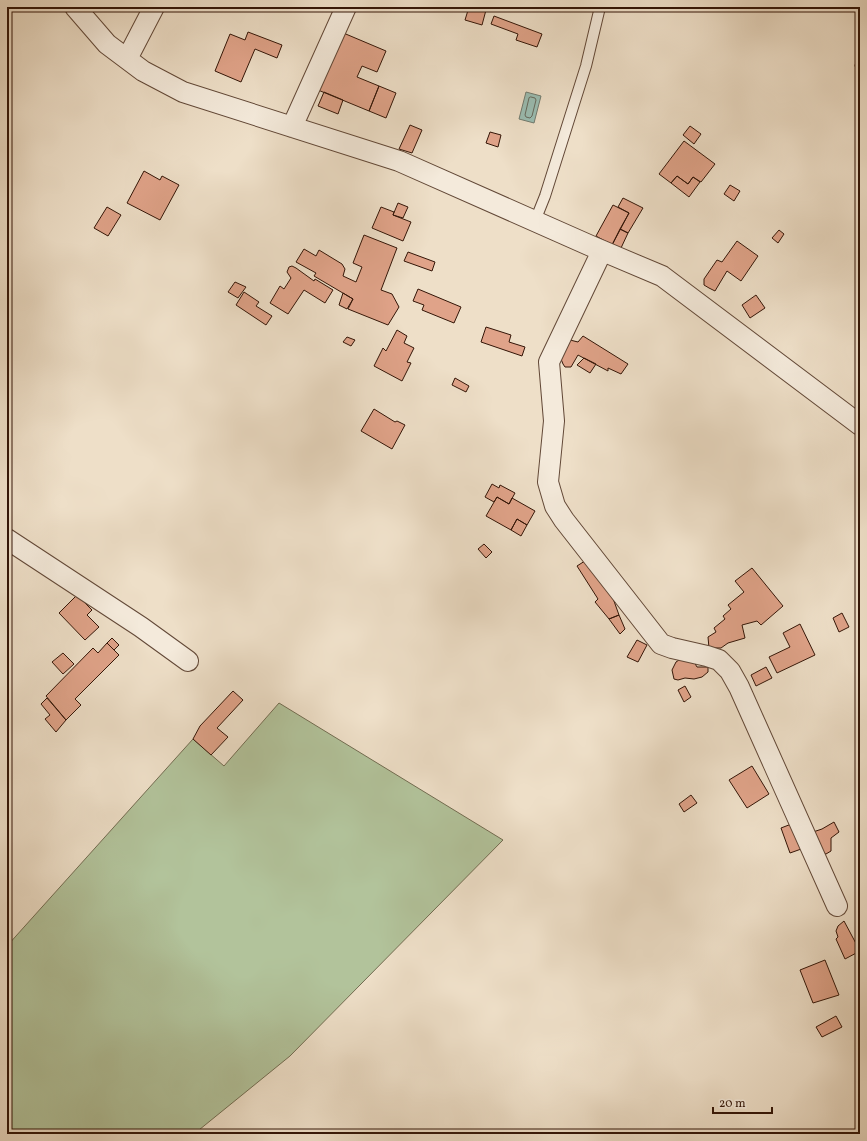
<svg xmlns="http://www.w3.org/2000/svg" width="867" height="1141" font-family="Vollkorn,serif">
<rect width="100%" height="100%" fill="#eedfc8"/>
<filter id="stains"><feTurbulence type="fractalNoise" baseFrequency=".005" numOctaves="4"/><feColorMatrix values="0 0 0 0 .2 0 0 0 0 .09 0 0 0 0 .02 0 0 0 .5 -.17"/></filter>
<radialGradient id="worn" r=".72"><stop offset=".6" stop-color="#630" stop-opacity="0"/><stop offset="1" stop-color="#630" stop-opacity=".3"/></radialGradient>
<path fill="#b2c39b" stroke="#726c51" d="M279,703l224,137 -213,216 -96,78h-187v-188l186,-207 31,27z"/>
<path fill="#9abdb2" stroke="#717a6e" d="M526,92l15,4 -7,27 -15,-4z"/>
<g fill="none" stroke-linecap="round" stroke-linejoin="round">
<path stroke="#66695c" stroke-width="1" d="M531,97l4,1 1,2 -4,16 -2,2 -4,-1 -1,-2 4,-17z"/>
</g>
<path fill="#e0a389" stroke="#331507" d="M469,7h6l11,3 -4,15 -17,-5z
M494,16l48,18 -5,13 -21,-7 2,-6 -27,-10z
M248,32l34,13 -5,13 -22,-9 -14,33 -26,-11 15,-37 15,6z
M341,32l45,19 -9,21 -15,-6 -5,11 22,9 -10,25 -51,-21z
M860,56v17l-4,-3 -1,-5z
M379,86l17,7 -10,25 -17,-7z
M324,92l19,8 -5,14 -20,-8z
M410,125l12,5 -10,23 -13,-4z
M690,126l11,8 -7,10 -11,-9z
M490,132l11,3 -3,12 -12,-4z
M684,141l31,23 -14,18 -8,-5 -5,7 -11,-8 -6,7 -12,-9z
M144,171l16,9 2,-4 17,9 -19,35 -33,-17z
M677,176l11,8 5,-7 7,5 -11,15 -18,-14z
M730,185l10,6 -6,10 -10,-7z
M623,198l20,10 -15,25 -8,-4 9,-16 -11,-6z
M398,203l10,4 -5,11 -10,-3z
M613,205l16,8 -17,32 -16,-9z
M107,207l14,8 -13,21 -14,-8z
M381,207l13,5 -1,3 18,7 -8,19 -31,-13z
M620,229l8,4 -7,15 -9,-3z
M779,230l5,4 -6,9 -6,-5z
M364,235l33,13 -16,42 11,4 7,13 -11,18 -40,-16 5,-10 -39,-23 2,-3 -20,-11 8,-13 12,7 3,-6 23,14 3,5 -2,7 13,6 6,-15 -9,-4z
M737,241l21,15 -17,25 -14,-10 -12,20 -6,-3 -5,-3v-6l13,-19 5,2z
M408,252l27,10 -3,9 -28,-10z
M292,266l4,2 18,13 1,-2 18,11 -8,13 -21,-13 -16,24 -18,-11 10,-17 4,3 7,-11 -4,-6 2,-5z
M235,282l11,5 -8,11 -10,-6z
M418,289l43,18 -7,16 -32,-13 2,-5 -11,-4z
M244,292l15,10 -3,4 16,10 -6,9 -30,-20z
M343,293l10,6 -6,10 -8,-4z
M756,295l9,13 -15,10 -8,-13z
M486,327l25,8 -2,7 16,5 -3,9 -41,-14z
M397,330l10,6 -3,7 10,5 -7,14 4,1 -9,18 -28,-15 9,-18 3,3z
M583,336l45,28 -7,10 -13,-6v3l-30,-16 -7,12h-6l-2,-3 -2,-5 9,-19 8,2z
M347,337l8,3 -4,6 -8,-4z
M584,358l12,6 -6,9 -13,-8z
M455,378l14,8 -3,6 -14,-7z
M374,409l21,13 2,-1 8,4 -13,24 -31,-18z
M492,484l7,4 1,-3 15,8 -6,11 -12,-7 -3,5 -9,-5z
M497,497l12,7 3,-6 23,13 -8,14 -10,-6 -6,11 -25,-14z
M517,519l10,6 -6,11 -10,-6z
M484,544l8,8 -6,6 -8,-9z
M588,559l22,31 9,25 -10,4 -14,-17 3,-3 -21,-33z
M752,568l31,38 -22,19 -4,-4 -15,4 3,13 -17,5 -7,5h-12l-1,-11 8,-5 -2,-4 11,-9 -2,-3 8,-7 -3,-4 16,-13 -9,-11z
M77,595l15,15 -5,5 12,12 -14,13 -26,-27z
M842,613l7,14 -10,5 -6,-14z
M619,615l6,14 -5,5 -11,-15z
M800,624l15,31 -38,18 -8,-16 21,-10 -7,-14z
M112,638l7,7 -5,5 -7,-7z
M637,640l10,5 -9,17 -11,-5z
M107,643l12,12 -44,44 6,6 -15,15 -20,-24 47,-48 5,5z
M63,653l11,11 -11,10 -11,-12z
M682,658l12,4 3,5h11v5l-6,5 -8,2 -9,-1 -7,2 -4,-1 -2,-9 4,-8z
M766,667l6,11 -16,8 -5,-11z
M685,686l6,11 -7,5 -6,-12z
M233,691l10,9 -26,28 11,9 -17,18 -18,-16 7,-13z
M47,698l19,22 -10,12 -11,-13 5,-4 -9,-11z
M752,766l17,28 -22,14 -18,-28z
M691,795l6,8 -13,9 -5,-8z
M834,822l5,10 -8,6v13l-5,3 -7,-2 -6,-20 9,-3z
M794,823l10,25 -14,5 -9,-25z
M844,921l16,30 -15,8 -9,-20 2,-2 -2,-6 2,-5z
M825,960l14,35 -26,8 -13,-33z
M836,1016l6,11 -20,10 -6,-10z"/>
<g fill="none" stroke-linecap="round" stroke-linejoin="round">
<defs>
<path id="lane" d="M535,221l10,-25 41,-130 14,-59"/>
<path id="street" d="M75,7l32,37 36,27 40,21 216,69 192,85 71,30 198,149
M127,59l27,-52
M292,127l54,-120
M602,251l-53,111 5,59 -6,61 7,24 9,14 97,124 11,4 35,8 12,4 11,11 9,16 98,219
M7,539l134,88 47,34"/>
</defs>
<use href="#lane" stroke="#624837" stroke-width="12"/>
<use href="#street" stroke="#624837" stroke-width="22"/>
<use href="#lane" stroke="#f4eadb" stroke-width="10"/>
<use href="#street" stroke="#f4eadb" stroke-width="20"/>
</g>
<rect width="867" height="1141" fill="none" stroke="#eedfc8" stroke-width="24"/>
<rect x="8" y="8" width="851" height="1125" fill="none" stroke="#331507" stroke-width="2"/>
<rect x="12" y="12" width="843" height="1117" fill="none" stroke="#331507"/>
<path d="M713 1107v6h59v-6" fill="none" stroke="#331507" stroke-width="2"/>
<text x="719" y="1107" font-size="12" fill="#331507" stroke="#f4eadb" stroke-width="3" paint-order="stroke">20 m</text>
<rect width="100%" height="100%" filter="url(#stains)"/>
<rect width="100%" height="100%" fill="url(#worn)"/>
</svg>
